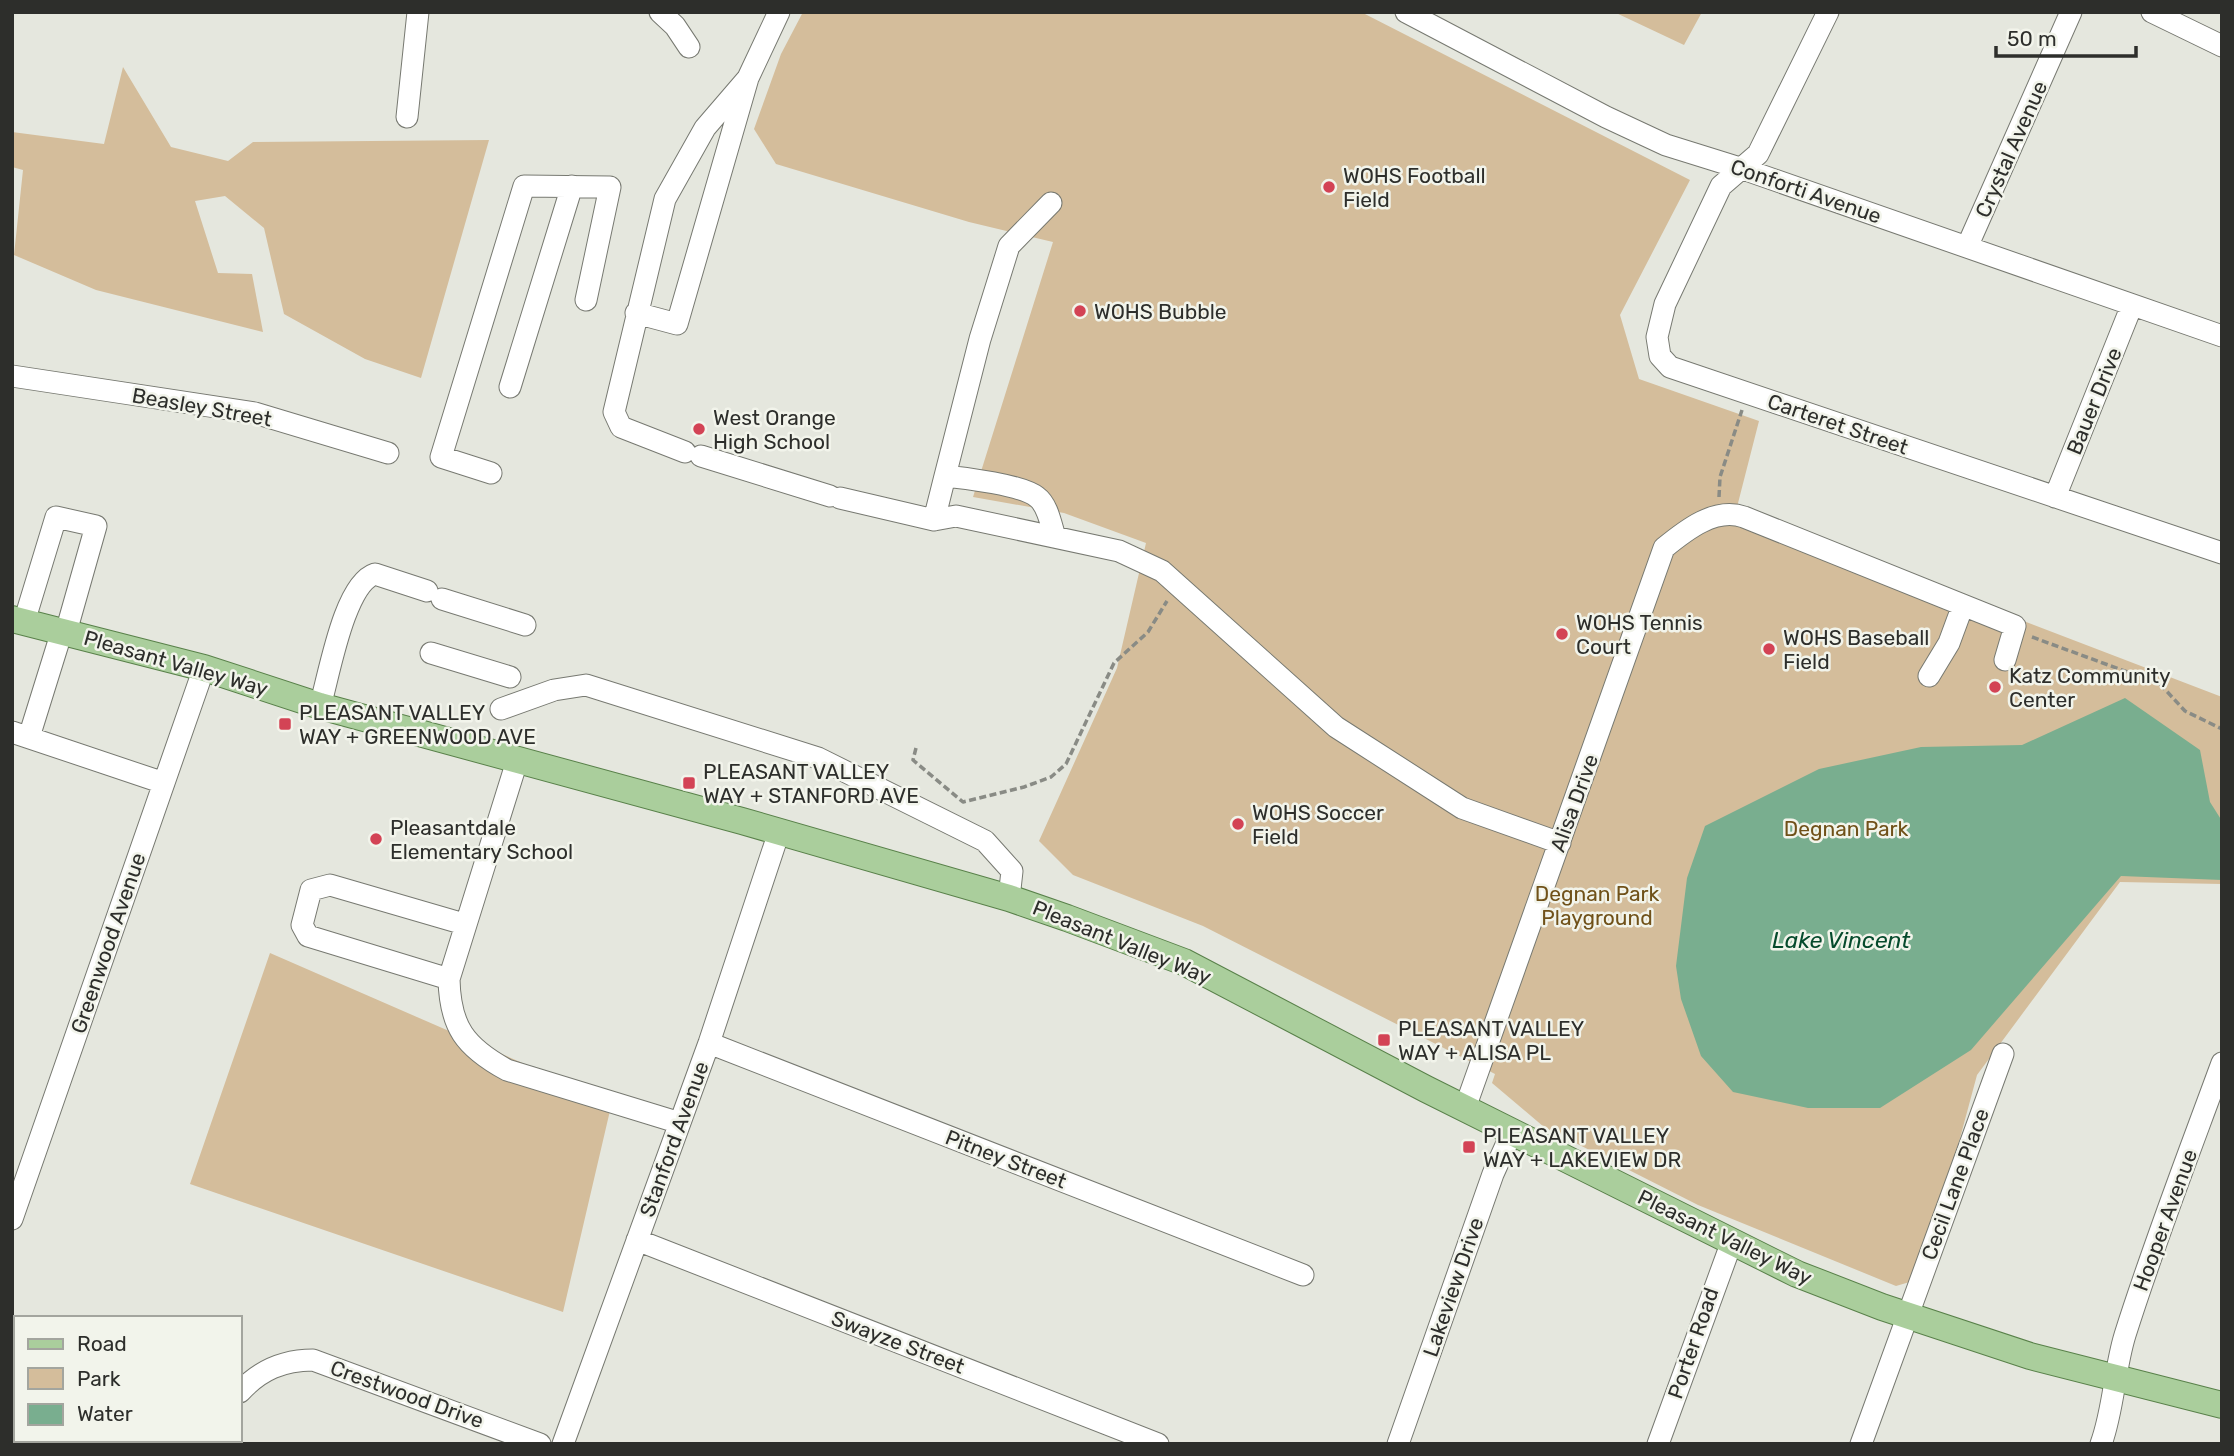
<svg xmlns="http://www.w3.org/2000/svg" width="2234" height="1456" font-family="Rubik,sans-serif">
<rect width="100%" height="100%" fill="#e5e7de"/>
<path fill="#d4bd9b" d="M803,12h558l329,168 -70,135 19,64 120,42 -23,90 486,186v187l-102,-2 -143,193 -53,197 -11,9 -17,5 -198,-81 -154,-78 -52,-44 3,-9 -292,-148 -130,-51 -34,-34 78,-173 29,-125 -82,-30 -91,-16 80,-255 -84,-20 -193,-58 -22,-35 27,-75z
M1614,12h88l-18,33z
M123,67l48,80 57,14 25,-19 236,-2 -68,238 -56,-19 -81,-45 -20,-86 -39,-32 -30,5 23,72 34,1 11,58 -167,-42 -82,-35 9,-85 -11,-3v-35l92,12z
M270,953l342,149 -49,210 -373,-128z"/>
<path fill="#79ae8f" d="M2125,698l75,52 10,52 12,19v59l-101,-4 -150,174 -91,58h-72l-75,-16 -32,-36 -20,-57 -5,-33 11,-88 18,-52 114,-57 102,-22 101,-2z"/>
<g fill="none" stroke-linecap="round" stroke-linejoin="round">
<defs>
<path id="minor" d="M660,12l15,14 14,21
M1406,12l200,105 60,28 77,24 479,167
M1828,12l-70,142 -37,32 -56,118 -8,33 3,19 10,11 552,186
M2152,12l70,34
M407,117l11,-105
M1051,203l-42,43 -29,93 -35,137c21,2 77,9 92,21 11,8 14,28 18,40
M1967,247l104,-235
M636,313l41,11 71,-246 31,-66
M12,376l243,37 133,40
M510,387l62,-201
M685,452l-64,-25 -7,-15 51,-213 40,-71 43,-50
M701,456l129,40
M491,473l-50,-16 83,-271 86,1 -24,113
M2055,497l77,-192
M840,498l94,22 22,-4 163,35 43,20 174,156 126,81 98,35
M934,520l11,-44
M442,599l83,26
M24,622l32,-105 40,9 -30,106
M431,653l79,24
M1929,676l20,-33 14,-38
M320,706c9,-30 24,-122 55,-132l52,17
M501,709l53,-19 32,-5 232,73 167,83 27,30 -3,27
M12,732l152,51
M29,737l33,-106
M517,761l-68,218c1,48 16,68 58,91l173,53
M449,979l-141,-43 -6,-11 9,-35 19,-5 134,39
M709,1043l594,232
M1465,1108l199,-560c22,-18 51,-41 80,-31l271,109 -10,34
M12,1219l192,-551
M637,1240l521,204
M240,1392c20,-22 43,-32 73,-32l227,84
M218,1444l1,-4
M563,1444l146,-401 70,-211
M1398,1444l95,-270 19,-42
M1658,1444l73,-200
M1861,1444l142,-390
M2101,1444c13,-36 13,-73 24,-109 29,-92 64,-182 97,-272"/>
<path id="major" d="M12,619l192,49 116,38 422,115 267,77 58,20 117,44 242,127 371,185 85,33 148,49 192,49"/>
</defs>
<use href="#minor" stroke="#777971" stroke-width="23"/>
<use href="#major" stroke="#59814a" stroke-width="28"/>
<path stroke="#898b85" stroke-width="3.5" stroke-dasharray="7 3.5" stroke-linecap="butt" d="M1719,497l1,-20 22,-67
M2032,637l128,47 25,27 37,18
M916,748l-3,12 50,42 61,-15 27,-10 15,-13 48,-101 34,-31 19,-31"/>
<use href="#minor" stroke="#fff" stroke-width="21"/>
<use href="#major" stroke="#aace9c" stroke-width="26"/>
</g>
<g fill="#d34355" stroke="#f2f4eb" stroke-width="2.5">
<circle cx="1329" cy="187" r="7"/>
<circle cx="1080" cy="311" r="7"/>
<circle cx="699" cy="429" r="7"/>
<circle cx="1562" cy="634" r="7"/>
<circle cx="1769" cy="649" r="7"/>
<circle cx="1995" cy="687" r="7"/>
<rect x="278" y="717" width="14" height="14" rx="3.5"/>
<rect x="682" y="776" width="14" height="14" rx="3.5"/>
<circle cx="1238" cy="824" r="7"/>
<circle cx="376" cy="839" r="7"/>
<rect x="1377" y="1033" width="14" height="14" rx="3.5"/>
<rect x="1462" y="1140" width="14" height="14" rx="3.5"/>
</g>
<g text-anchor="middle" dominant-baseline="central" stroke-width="5" stroke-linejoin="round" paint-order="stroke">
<g font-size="21" fill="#2d2e2b" stroke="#f2f4eb">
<text transform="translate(2011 149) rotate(-66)">Crystal Avenue</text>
<text transform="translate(1806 191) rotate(19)">Conforti Avenue</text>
<text transform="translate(2094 401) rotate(-68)">Bauer Drive</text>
<text transform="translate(202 407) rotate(10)">Beasley Street</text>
<text transform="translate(1838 424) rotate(19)">Carteret Street</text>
<text transform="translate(176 663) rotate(16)">Pleasant Valley Way</text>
<text transform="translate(1574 803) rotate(-70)">Alisa Drive</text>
<text transform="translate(1122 942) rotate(22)">Pleasant Valley Way</text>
<text transform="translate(108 943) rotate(-71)">Greenwood Avenue</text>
<text transform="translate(674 1139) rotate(-70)">Stanford Avenue</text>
<text transform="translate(1006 1159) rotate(21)">Pitney Street</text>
<text transform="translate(1955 1184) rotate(-70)">Cecil Lane Place</text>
<text transform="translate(2165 1220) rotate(-70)">Hooper Avenue</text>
<text transform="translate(1725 1237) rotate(26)">Pleasant Valley Way</text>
<text transform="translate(1453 1287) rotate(-71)">Lakeview Drive</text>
<text transform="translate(898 1342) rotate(21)">Swayze Street</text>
<text transform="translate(1693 1343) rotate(-71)">Porter Road</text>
<text transform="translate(407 1394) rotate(20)">Crestwood Drive</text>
</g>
<g font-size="21" fill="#2d2e2b" stroke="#f2f4eb" text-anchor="start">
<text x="1343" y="175">WOHS Football<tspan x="1343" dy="24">Field</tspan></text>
<text x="1094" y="311">WOHS Bubble</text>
<text x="713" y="417">West Orange<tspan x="713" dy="24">High School</tspan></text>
<text x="1576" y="622">WOHS Tennis<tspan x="1576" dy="24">Court</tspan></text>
<text x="1783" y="637">WOHS Baseball<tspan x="1783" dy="24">Field</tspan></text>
<text x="2009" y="675">Katz Community<tspan x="2009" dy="24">Center</tspan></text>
<text x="299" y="712">PLEASANT VALLEY<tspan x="299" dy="24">WAY + GREENWOOD AVE</tspan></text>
<text x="703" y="771">PLEASANT VALLEY<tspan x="703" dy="24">WAY + STANFORD AVE</tspan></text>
<text x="1252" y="812">WOHS Soccer<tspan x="1252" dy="24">Field</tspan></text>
<text x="390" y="827">Pleasantdale<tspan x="390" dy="24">Elementary School</tspan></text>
<text x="1398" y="1028">PLEASANT VALLEY<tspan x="1398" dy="24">WAY + ALISA PL</tspan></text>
<text x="1483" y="1135">PLEASANT VALLEY<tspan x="1483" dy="24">WAY + LAKEVIEW DR</tspan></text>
</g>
<g font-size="21" fill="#705119" stroke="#f2f4eb">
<text x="1846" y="828">Degnan Park</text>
<text x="1597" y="893">Degnan Park<tspan x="1597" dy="24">Playground</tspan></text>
</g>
<g font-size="23" font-style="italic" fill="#054a2c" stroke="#f2f4eb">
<text x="1841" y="940">Lake Vincent</text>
</g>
</g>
<rect width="2234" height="1456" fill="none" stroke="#2d2e2b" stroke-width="28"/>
<rect x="14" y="1316" width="228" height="126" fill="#f2f4eb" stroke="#a3a59e" stroke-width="2"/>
<rect x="28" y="1339" width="35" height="10" fill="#aace9c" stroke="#a3a59e" stroke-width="2"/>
<text x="77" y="1351" font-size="21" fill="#2d2e2b">Road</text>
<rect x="28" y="1368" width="35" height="21" fill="#d4bd9b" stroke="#a3a59e" stroke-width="2"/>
<text x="77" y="1386" font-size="21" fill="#2d2e2b">Park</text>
<rect x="28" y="1404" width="35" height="21" fill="#79ae8f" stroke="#a3a59e" stroke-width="2"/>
<text x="77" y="1421" font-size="21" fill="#2d2e2b">Water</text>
<path d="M1996 46v10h140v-10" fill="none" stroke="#2d2e2b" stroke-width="3.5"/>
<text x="2007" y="46" font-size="21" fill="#2d2e2b" stroke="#f2f4eb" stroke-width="5" paint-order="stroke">50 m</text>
</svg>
